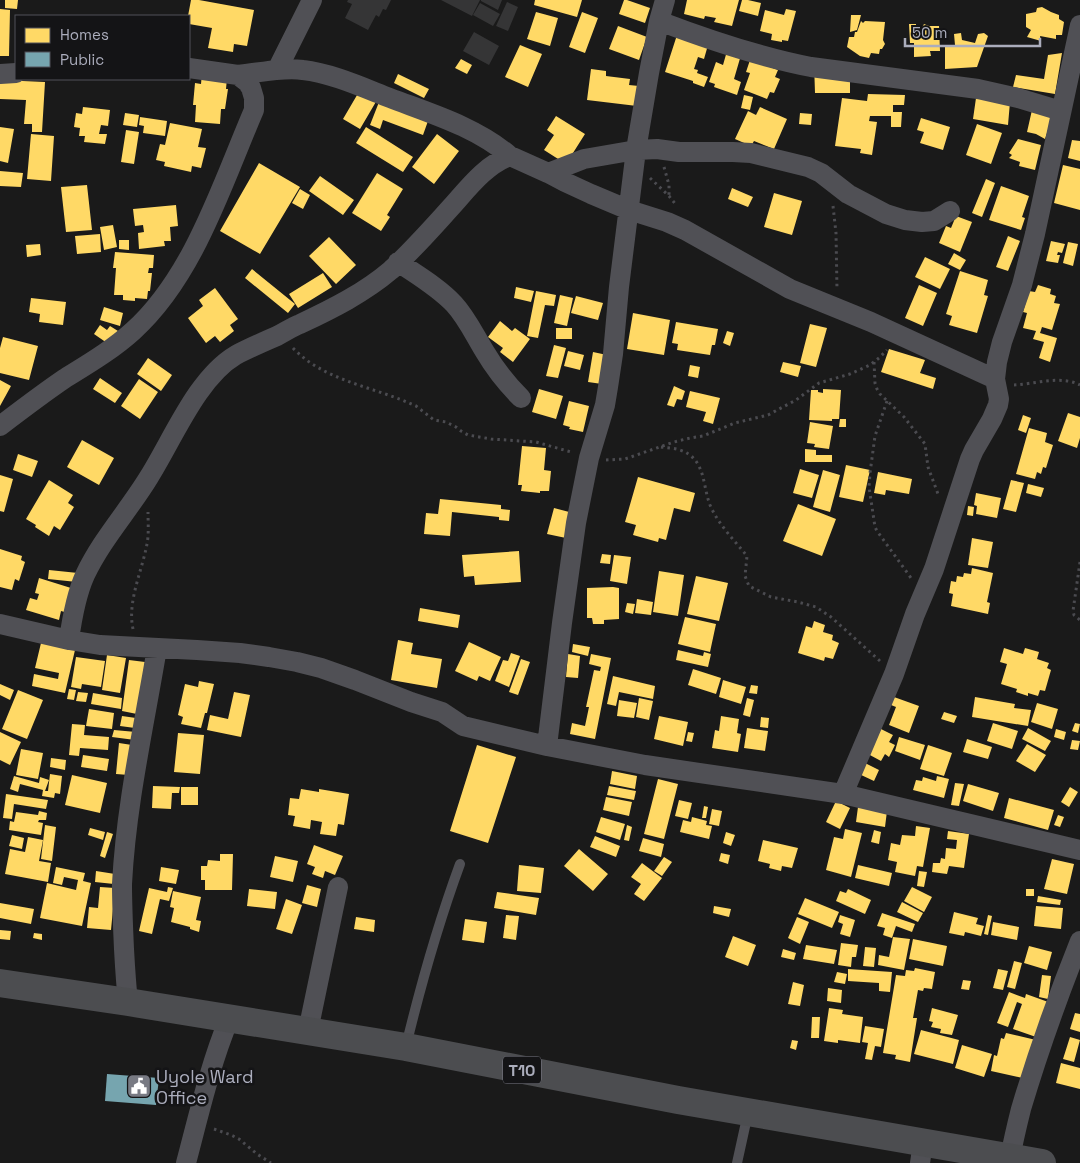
<svg xmlns="http://www.w3.org/2000/svg" width="1080" height="1163" font-family="'Space Grotesk',sans-serif">
<rect width="100%" height="100%" fill="#1a1a1a"/>
<path fill="#ffd966" d="M5,0h13l-1,9 -12,-1z
M191,0h8l55,10 -7,36 -13,-2 -1,8 -25,-4 4,-20 -23,-4v-8h-1z
M535,0h47l-5,17 -43,-12z
M624,0h3l23,8 -5,15 -26,-9z
M687,0h52l-7,26 -18,-4 2,-4 -11,-2 -1,3 -20,-5z
M742,0h6l13,3 -3,13 -19,-5z
M1042,7l9,5 8,3v4l5,3 -2,13h-6v4l-16,-3 1,5 -14,-4 4,-7 -5,-3v-13l10,-2 1,-4z
M0,9l10,1 -1,46h-9z
M786,9l10,2 -8,30 -6,-1v2l-11,-2 1,-6 -12,-3 5,-21 19,5z
M536,12l22,6 -8,28 -23,-7z
M582,12l16,6 -13,35 -16,-6z
M851,15h10l-4,15 -7,2z
M861,21l2,2 2,-2 20,1 -2,18 2,4 -3,5h-2l-1,5 -8,-1 -2,5 -9,-2 -13,-9 2,-10h5l1,-5h2z
M909,24h7v6l4,1 4,-7 5,2h10l1,25h-10l1,5 -17,1v-14h-4z
M618,26l29,11 -8,23 -30,-11z
M961,33l1,7 13,3 3,-9 6,-1 4,3 -11,31 -32,2v-23l10,-1 -1,-11z
M677,35l31,10 -4,14 -6,-2 -4,12 4,1 -1,3 11,4 -4,10 -11,-4v-2l-28,-9z
M520,45l22,9 -14,33 -23,-10z
M727,51l14,4 -7,24 7,3 -4,13 -23,-8 1,-3 -6,-2 7,-20 7,3z
M1062,53l-7,41 -42,-7 3,-12 28,4 4,-24z
M461,59l11,6 -5,9 -12,-6z
M750,60l28,10 -3,7 5,2 -6,14 -4,-1 -3,7 -23,-9 6,-17 -4,-1z
M814,63l36,12v18h-35z
M591,69l15,2v5l24,3 -1,6 10,1 -2,20 -50,-6z
M202,73l25,5 -1,11h2l-3,20h-4l-1,15 -25,-2 1,-17h-3l2,-22 6,1z
M398,74l31,15 -5,9 -30,-15z
M0,80l45,2 -3,50h-10v-8h-8l2,-24 -26,-1z
M360,90l17,10 -17,29 -17,-10z
M868,94l37,1 -1,10h-11v7h9l-1,15h-10v-11h-21l-1,5 8,1 -5,33 -12,-2 1,-4 -26,-3 7,-48 25,3z
M744,95l9,2 -3,13 -9,-2z
M976,98l34,4 -2,23 -35,-6z
M379,102l49,19 -5,14 -40,-15 -3,9 -10,-4z
M83,107l27,3 -2,16 -7,-1 -2,9h8l-2,10 -21,-2 1,-6h-6l1,-8 -6,-1 2,-14 6,1z
M760,107l27,12 -13,30 -20,-8 -3,5 -16,-7 13,-28 8,4z
M1032,110l21,5 -8,24 -9,-5 -9,-2z
M125,113l14,2 -2,12 -14,-2z
M800,113l12,1 -1,11 -12,-1z
M556,116l29,18 -19,30 -22,-14 10,-15 -7,-5z
M140,117l27,4 -2,15 -22,-3 1,-7 -5,-1z
M921,118l29,9 -7,23 -23,-7 4,-11 -7,-2z
M170,123l32,6 -4,18 8,1 -5,20 -9,-2 -1,6 -27,-6 1,-4 -9,-2 4,-16 5,1z
M977,124l25,9 -11,31 -25,-9z
M0,127l14,2 -6,34 -8,-2z
M366,127l47,30 -10,15 -47,-29z
M126,130l13,2 -5,32 -13,-2z
M31,134l23,2 -3,45 -24,-2z
M437,134l22,17 -25,33 -22,-17z
M1018,139l23,6 -6,25 -16,-4 1,-4 -11,-4 3,-3 -3,-2z
M1072,140l8,1v20l-12,-3z
M259,163l41,24 -40,67 -40,-23z
M1063,165l17,4v41l-26,-7z
M0,171l23,2 -2,14 -21,-1z
M377,173l26,16 -16,26 3,2 -9,14 -29,-18z
M320,176l34,24 -11,15 -34,-24z
M986,179l9,4 -13,34 -10,-4z
M87,185l5,45 -26,2 -5,-45z
M1001,186l28,10 -7,21 3,1 -4,12 -32,-10z
M732,188l21,9 -5,10 -20,-8z
M300,189l10,6 -7,14 -11,-6z
M774,193l28,8 -10,34 -28,-8z
M176,205l2,21 -8,1 1,14h-7l1,5 -26,3 -1,-16 6,-1 -1,-7 -8,1 -2,-17z
M956,216l16,6 -12,30 -21,-9 7,-17 5,2z
M113,225l4,22 -13,3 -4,-23z
M100,234l1,18 -24,2 -2,-18z
M1008,236l12,5 -12,30 -12,-4z
M329,237l27,28 -20,19 -27,-28z
M119,240h10v10l-10,-1z
M1051,241l14,3 -3,9 -4,-1 -1,3h3l-2,8 -12,-2z
M1068,242l10,2 -5,22 -10,-3z
M40,244l1,11 -14,2 -1,-12z
M115,252l39,3 -1,13h-4l-1,5h4l-2,18h-2l-1,8 -12,-1v3l-12,-1v-5h-9l2,-27h-3z
M954,253l12,7 -6,10 -12,-6z
M925,257l25,12 -10,20 -25,-12z
M252,269l43,35 -7,9 -43,-35z
M960,271l28,9 -4,15 4,1 -11,37 -28,-8 3,-9 -6,-2z
M323,273l9,14 -34,21 -9,-14z
M919,285l18,8 -14,33 -18,-8z
M1038,285l13,4 -1,5 6,2 -2,7 6,1 -8,26 -10,-3 -2,6 17,5 -7,24 -11,-4 5,-16 -11,-3 3,-8 -13,-3 4,-15 -4,-1 6,-21 6,1z
M516,287l18,4 -3,11 -17,-4z
M215,288l23,31 -8,6 4,6 -14,11 -5,-6 -9,7 -18,-25 15,-12 -4,-6z
M536,291l20,4 -2,11 -9,-1 -7,33 -11,-2z
M560,295l13,3 -6,28 -13,-3z
M576,296l27,7 -5,17 -27,-7z
M31,298l35,4 -3,23 -24,-3 1,-8 -11,-2z
M104,307l19,6 -3,13 -20,-6z
M633,313l37,7 -6,35 -37,-6z
M500,321l12,10 3,-3 15,11 -17,23 -13,-10 3,-4 -15,-11z
M676,322l42,7 -3,16h-3l-2,10 -33,-5 1,-6 -6,-1z
M810,324l17,4 -11,39 -16,-4z
M100,325l7,5 3,-4 8,5 -4,5 -7,7 -13,-9z
M556,328h16v11h-16z
M727,331l7,2 -4,13 -7,-3z
M3,337l35,9 -9,34 -29,-7v-25z
M554,345l12,3 -8,30 -12,-2z
M889,349l36,11 -5,13 16,5 -3,11 -52,-17z
M568,351l16,4 -4,15 -16,-4z
M593,352l14,3 -5,29 -14,-2z
M148,358l24,17 -11,16 -24,-17z
M783,362l18,4 -3,11 -18,-5z
M690,365l10,2 -2,11 -10,-2z
M100,378l22,15 -7,10 -22,-14z
M139,379l19,13 -18,27 -19,-13z
M0,380l11,6 -11,20z
M674,386l11,5 -3,9 -5,-1 -3,8 -7,-2z
M539,389l24,7 -7,23 -24,-7z
M823,389l18,1 -2,29h-7v2l-23,-1 2,-30h7v2l5,1z
M690,391l30,7 -7,26 -10,-3 3,-9 -20,-5z
M569,401l20,5 -6,26 -14,-3 1,-2 -7,-2z
M1068,413l12,4v21l-3,10 -19,-7z
M1023,415l8,3 -5,15 -8,-3z
M840,419h6v8h-7z
M810,422l23,4 -4,23 -15,-2 1,-3 -8,-1z
M1029,428l18,5 -2,9 8,3 -7,23 -3,-1 -2,7 -4,-2 -2,7 -19,-5z
M82,440l32,18 -15,27 -32,-18z
M522,446l24,2 -2,22 7,1 -2,20h-9v2l-19,-2 1,-6h-4z
M805,449l11,1v5h16v7h-27z
M18,454l20,7 -6,16 -19,-7z
M846,465l24,5 -7,32 -24,-5z
M800,469l19,6 -7,23 -19,-5z
M823,470l17,5 -10,37 -17,-5z
M878,472l34,7 -3,15 -23,-4 -1,5 -11,-2z
M0,475l13,4 -9,33 -4,-1z
M638,477l57,16 -5,19 -16,-4 -8,32 -7,-2 -1,4 -25,-7 3,-10 -11,-3z
M49,480l24,15 -5,8 6,4 -14,23 -6,-4 -5,10 -14,-9 1,-2 -10,-6z
M1011,480l13,3 -8,29 -13,-3z
M1028,484l16,4 -3,9 -15,-4z
M976,493l25,5 -4,20 -21,-4 1,-8 -3,-1z
M440,499l61,6v4l9,1 -1,11 -10,-1v-3l-47,-5 -2,24 -26,-2 2,-21 12,1z
M798,504l38,15 -14,37 -39,-15z
M968,506l6,1 -1,9 -6,-1z
M554,508l19,5 -7,25 -19,-4z
M972,538l21,4 -5,26 -20,-3z
M0,549l22,7 -1,4 4,2 -6,19 -4,-2 -3,11 -12,-3z
M519,551l2,31 -46,3 -1,-9 -10,1 -2,-22z
M602,554l9,1 -1,9 -10,-1z
M614,555l17,2 -4,27 -17,-3z
M972,568l21,5 -6,29 3,1 -2,11 -37,-8 2,-12 -4,-1 2,-12 5,1 1,-6 6,1 1,-4 7,1z
M49,570l29,3 -1,9 -29,-3z
M659,571l25,4 -6,41 -25,-4z
M696,576l32,7 -9,38 -32,-7z
M39,578l32,10 -3,25 -7,-2 -2,9 -33,-10 4,-12 7,2 2,-6 -4,-1z
M613,587l6,1v31l-15,1v4h-11l-1,-6h-5v-30z
M637,599l16,3 -2,13 -16,-2z
M627,603l8,1 -2,10 -8,-2z
M420,608l40,7 -2,13 -40,-7z
M685,617l31,7 -6,28 -32,-8z
M814,621l11,4 -2,7 10,3 -1,5 7,3 -6,16 -8,-2 -1,4 -26,-8 8,-27 6,2z
M398,640l15,3 -2,11 31,5 -5,29 -46,-8z
M469,642l32,15 -11,24 -11,-5 -2,5 -22,-10z
M41,643l34,7 -10,43 -33,-7 2,-12 24,5 1,-6 -24,-5z
M573,644l17,3 -2,9 -16,-4z
M1004,648l19,6 2,-6 14,4 -2,7 12,4 -2,5 4,2 -6,21 -5,-1 -2,6 -10,-3v3l-12,-4 1,-3 -16,-5 6,-20 -7,-2z
M678,650l25,6 1,-4 7,2 -3,13 -32,-7z
M511,653l9,3 -11,31 -14,-6 8,-21 5,1z
M568,654l12,2 -2,22 -12,-1z
M591,654l20,4 -16,81 -25,-5 2,-11 13,3 4,-19h-3l8,-37 6,1 1,-4 -12,-3z
M107,655l19,3 -6,35 -18,-3z
M76,657l29,4 -4,26 -19,-3 -1,5 -10,-2z
M521,659l9,3 -12,33 -9,-3z
M129,660l16,2 -8,52 -15,-3z
M693,669l28,9 -5,16 -28,-9z
M613,676l42,10 -2,13 -34,-7 -3,14 -9,-2z
M723,680l23,7 -5,17 -22,-7z
M199,681l15,3 -7,29h-2l-4,15 -20,-4 2,-7 -5,-2 7,-31 13,3z
M0,684l14,6 -4,10 -10,-5z
M751,685l7,1 -1,8 -8,-1z
M69,689l7,1 -2,10 -7,-1z
M18,690l25,10 -16,39 -25,-10z
M78,692l10,1 -2,9 -10,-1z
M234,692l16,3 -9,42 -34,-7 3,-15 18,4z
M93,693l29,5 -1,11 -30,-5z
M894,697l25,9 -10,27 -20,-8 7,-18 -5,-2z
M975,697l40,7 -1,4 17,2 -3,16 -56,-9z
M639,698l14,3 -4,19 -13,-3z
M747,698l7,2 -4,17 -7,-2z
M619,700l18,3 -3,15 -17,-2z
M1037,703l21,6 -6,20 -21,-7z
M89,709l25,4 -2,16 -26,-3z
M944,712l13,4 -3,7 -13,-4z
M122,716l14,2 -1,10 -15,-2z
M659,716l29,6 -5,24 -29,-7z
M721,716l18,3 -2,14 4,1 -3,18 -26,-4 3,-18 4,1z
M761,717l8,1 -1,10 -8,-1z
M993,723l25,8 -6,18 -25,-8z
M1075,723l5,1 -2,9 -6,-2z
M72,724l13,1 -1,10 25,2 -1,13 -28,-2 -1,8 -10,-1z
M747,728l21,3 -3,20 -21,-3z
M1028,728l23,13 -6,10 -23,-12z
M881,729l12,6 -4,7 6,3 -6,12 -4,-3 -4,7 -13,-7z
M1056,729l10,3 -2,8 -10,-3z
M114,730l22,2 -1,8 -23,-3z
M0,732l21,10 -11,23 -10,-5z
M688,732l6,1 -2,9 -6,-1z
M178,733l26,2 -4,39 -26,-2z
M899,737l26,8 -5,15 -25,-9z
M967,739l25,8 -4,12 -25,-7z
M1072,740l8,1 -2,9 -8,-1z
M119,743l13,2 -3,30 -13,-1z
M1027,744l19,11 -11,17 -19,-11z
M477,745l39,12 -28,86 -38,-12z
M928,745l24,8 -8,23 -24,-7z
M21,749l22,4 -5,26 -22,-4z
M83,755l26,4 -2,12 -26,-4z
M51,758l15,2 -1,10 -15,-3z
M865,763l14,7 -5,11 -15,-7z
M612,771l25,5 -2,13 -25,-5z
M50,774l12,2 -2,18 -5,-1 -1,5 -12,-2 1,-6 -23,-6 -2,8 -8,-3 4,-13 25,7 1,-6 9,3 -4,11h3z
M72,775l35,8 -7,30 -35,-8z
M937,776l12,3 -5,19 -31,-8 3,-10 6,1 1,-4 13,4z
M658,779l20,5 -14,55 -20,-5z
M955,783l9,1 -5,22 -8,-1z
M968,784l31,9 -6,18 -30,-10z
M153,786l27,1 -1,6h-7l-1,16 -19,-1z
M609,786l27,5 -2,9 -27,-5z
M181,787h17v18h-17z
M1070,787l8,5 -9,15 -8,-5z
M301,789l18,3v-3l30,5 -5,31 -6,-1 -2,12 -16,-2 2,-12 -11,-2 -1,9 -17,-3 2,-10 -7,-1 2,-17 9,1z
M6,794l42,6 -2,9 -32,-5 -2,15 -9,-1z
M606,797l26,5 -3,14 -26,-6z
M1009,798l45,12 -6,20 -44,-12z
M679,800l13,3 -4,16 -13,-3z
M836,801l14,7 -10,21 -14,-7z
M704,806l4,1 -2,11h-4z
M858,807l29,4 -2,16 -29,-5z
M712,809l10,2 -3,15 -10,-2z
M39,811l8,2 -1,7h-7l-1,2 5,1 -2,12 -32,-5 1,-9 4,1 2,-10 22,3z
M1058,815l6,2 -4,10 -6,-2z
M601,817l24,7 -5,16 -24,-8z
M692,817l15,4 -1,4 6,1 -3,13 -29,-7 3,-12 8,2z
M45,825l11,2 -4,34 -11,-2z
M627,825l5,2 -3,14 -5,-1z
M916,826l14,2 -7,39 -6,-1 -2,10 -20,-4 2,-10 -9,-2 3,-17 9,2 2,-10 13,1z
M90,828l15,4 -2,8 -15,-5z
M845,829l17,4 -11,44 -25,-7 8,-33 9,2z
M874,830l7,2 -2,12 -8,-2z
M948,831l21,3 -5,34 -15,-2 -2,8 -15,-2 1,-9h7l1,-5 4,1 1,-11 10,1 1,-9 -10,-1z
M107,832l6,2 -8,24 -5,-2z
M726,832l9,3 -4,11 -8,-3z
M12,835l12,3 -2,11 -13,-3z
M595,836l25,10 -4,11 -26,-10z
M28,837l15,3 -4,21 12,2 -3,19 -43,-8 5,-25 15,3z
M643,838l21,6 -3,13 -22,-6z
M763,840l35,8 -6,20 -10,-2 -1,5 -12,-3 1,-4 -12,-3z
M314,845l29,11 -8,19 -10,-4 -2,7 -11,-4 3,-7 -8,-3z
M579,849l29,25 -15,17 -29,-25z
M721,853l9,2 -2,9 -9,-3z
M220,854h13l-1,36h-27v-10h-4v-14h6l1,-6 12,1z
M275,856l23,5 -5,21 -23,-5z
M664,857l8,5 -10,14 -8,-5z
M1052,859l22,5 -7,30 -23,-5z
M642,863l20,15 -18,23 -10,-7 7,-10 -10,-7z
M519,865l25,3 -3,25 -24,-2z
M858,865l34,8 -3,13 -34,-8z
M56,867l29,6 -2,8 8,2 -9,43 -42,-8 7,-35 29,7 2,-10 -14,-3 -2,8 -9,-2z
M161,867l18,3 -3,14 -17,-3z
M96,871l19,3 -1,10 -19,-2z
M919,871l8,1 -3,15 -7,-1z
M307,885l14,4 -4,18 -15,-4z
M100,887l15,1 -4,42 -24,-2 2,-21 9,1z
M168,887l5,1 -4,13 -9,-2 -8,35 -13,-3 10,-43 18,4z
M912,887l20,10 -8,15 -20,-11z
M249,889l28,3 -2,17 -28,-3z
M848,889l23,11 -6,14 -29,-13 4,-10 6,2z
M1026,889h8v7h-8z
M173,891l28,6 -5,23 5,1 -2,11 -9,-3v-2l-19,-5 3,-14 -4,-1z
M497,892l42,6 -3,17 -42,-7z
M1038,896l23,4 -1,5 -23,-3z
M805,898l34,14 -7,16 -34,-14z
M286,899l16,6 -10,29 -16,-5z
M902,902l21,11 -5,9 -21,-10z
M0,903l34,6 -3,15 -31,-6z
M714,906l17,3 -2,8 -16,-4z
M1036,906l27,2 -2,21 -27,-3z
M954,912l24,6 -2,6 8,2 -3,10 -16,-4 -1,4 -15,-3z
M882,913l33,11 -3,8 -16,-6 -4,12 -9,-3 2,-7 -8,-2z
M506,915l13,1 -3,24 -13,-2z
M840,915l15,5 -5,17 -10,-3 3,-10 -5,-2z
M988,915l4,1 -4,19 -4,-1z
M356,917l19,3 -1,12 -20,-3z
M797,917l12,5 -9,22 -12,-6z
M465,919l22,3 -3,21 -22,-3z
M993,922l26,5 -2,13 -26,-5z
M0,930l11,1 -1,9 -10,-1z
M34,933l8,1v6l-9,-2z
M733,936l23,9 -8,21 -23,-9z
M893,937l17,2 -6,31 -26,-5 1,-10 10,2z
M913,939l34,7 -4,20 -34,-7z
M841,943l17,2 -2,12h-4l-1,10 -13,-2z
M806,945l31,5 -3,14 -31,-5z
M1029,946l23,6 -5,18 -23,-7z
M865,947l11,1 -2,19 -11,-1z
M783,949l13,4 -2,7 -13,-3z
M1014,961l8,2 -7,26 -8,-2z
M915,968l20,4 -3,17 -8,-1 -1,3 -5,-1 -5,28h4l-7,44 -15,-3 1,-4 -13,-2 13,-78 9,1 1,-6 8,1z
M848,969l44,3 -2,20 -11,-1v-8l-31,-2z
M998,969l10,2 -5,19 -10,-2z
M837,972l10,2 -2,10 -11,-2z
M1042,975l9,1 -3,23 -9,-2z
M963,980l8,1 -2,9 -8,-1z
M793,982l11,3 -4,21 -12,-2z
M828,988l14,2 -1,13 -14,-2z
M1009,992l16,6 1,-4 25,9 -15,34 -23,-8 9,-25 -5,-2 -9,25 -11,-4z
M829,1008l14,2 -1,4 21,3 -3,26 -22,-3v3l-14,-2z
M932,1008l26,7 -6,20 -12,-2 1,-4 -10,-2 2,-5 -4,-1z
M1075,1013l5,1v18l-10,-3z
M812,1017h8l-1,21h-8z
M865,1026l19,3 -3,18 -6,-1 -3,14 -7,-1 3,-16 -6,-1z
M921,1030l38,10 -6,24 -39,-10z
M1006,1033l30,7 -9,39 -36,-8 3,-16 3,1 4,-18 3,1z
M1070,1037l10,3 -6,22 -11,-3z
M792,1040l6,1 -2,9 -6,-2z
M962,1045l30,9 -8,23 -29,-9z
M1061,1063l19,5v21l-24,-6z"/>
<path fill="#76a5af" d="M107,1074l52,4 -3,27 -51,-4z"/>
<path fill="#353536" d="M348,0h43l-5,10 -3,-1 -4,8 -3,-2 -8,15 -23,-12 7,-14 -5,-2z
M441,0h39l-8,16z
M481,0h21l-4,10 -17,-9z
M507,2l11,5 -10,24 -12,-5z
M480,3l20,11 -7,12 -20,-11z
M474,32l25,14 -10,19 -26,-14z"/>
<g fill="none" stroke-linecap="round" stroke-linejoin="round">
<path stroke="#4b4b50" stroke-width="3" stroke-dasharray="2.5 4" stroke-linecap="butt" d="M664,167l5,18v10
M650,178l19,18 8,10
M833,206l3,27 1,57
M293,348c30,32 77,38 116,55l7,3 18,14 12,2 10,5 5,4 7,4 23,4 45,3 35,10
M874,362l1,21 2,6 3,5 24,23 21,27 3,23 10,27
M1014,385c21,-1 47,-10 66,0
M887,401l-12,35 -5,37 -1,14 6,40 2,4 34,47
M661,447c6,1 13,1 19,3 26,9 22,34 30,55 8,19 24,35 37,51l-2,20 4,10 22,11 27,5 18,5 15,10 49,44
M606,460l19,-1 49,-17 16,-4 13,-2 32,-13 33,-8 28,-15 23,-17 31,-9 20,-9 9,-7 8,-8
M1080,562l-7,49 1,4 6,5
M133,629c-6,-27 9,-58 14,-85 2,-10 1,-21 1,-32
M214,1129l17,6 8,4 18,15 14,9"/>
<path stroke="#505055" stroke-width="10" d="M406,1046c15,-62 32,-122 54,-182
M737,1163l11,-50"/>
<path stroke="#505055" stroke-width="20" d="M659,21c50,19 100,36 152,46l167,22 40,9 43,13
M277,70l35,-70
M0,74l16,-1
M238,75c21,-2 43,-8 65,-5 28,3 61,18 87,28 42,16 86,29 120,58
M548,173l36,-14 52,-9 21,-1 22,3h54l18,1 57,14 13,6 27,21 38,20 19,6 17,2 12,-1 16,-10
M398,262c19,13 40,25 56,42 13,14 21,32 31,48 10,17 22,32 36,46
M0,426c21,-16 42,-32 64,-47 24,-15 48,-29 69,-48 61,-55 89,-147 121,-221v-12l-3,-10 -4,-6 -9,-7 -49,-7
M0,624l69,16 31,5 97,5 43,3 29,4 28,5 24,6 34,12 56,22 31,10 21,14 84,20 98,19 198,29 237,56
M69,640c3,-22 7,-45 16,-65 17,-36 44,-65 64,-98 24,-38 48,-99 87,-122 13,-7 27,-13 41,-19 8,-4 15,-9 23,-12 32,-15 64,-31 91,-54 22,-20 42,-43 62,-65 16,-18 34,-41 57,-49l38,17 17,9 26,12 38,16 38,12 18,8 105,59 81,33 124,57
M547,746l15,-123 14,-100 13,-65 16,-53 3,-18 5,-33 6,-67 17,-137 13,-77 10,-52 6,-21
M843,794l51,-120 21,-60 19,-45 36,-110 4,-9 18,-31 6,-14 1,-6 -4,-20 2,-17 5,-20 20,-57 13,-51 45,-209
M128,1002c-2,-18 -3,-35 -4,-53 -1,-22 -2,-43 -2,-65 4,-79 22,-158 35,-236
M308,1031l30,-144
M1010,1158c3,-16 7,-33 11,-49 17,-57 37,-113 59,-168
M186,1163c13,-49 24,-98 43,-144
M920,1163l3,-20"/>
<path stroke="#4c4d50" stroke-width="28" d="M0,983l128,19 278,45 272,53 364,63"/>
</g>
<defs>
<symbol id="civic-square" viewBox="-11 -11 22 22"><rect x="-9" y="-9" width="18" height="18" rx="4" fill="#787a83" stroke="#141416"/><path d="M-.6-6.5H3V-4.5H.6V-3L4-1V1h2V6H-6V1h2V-1L-.6-3ZM-1.2 2.5V6h2.4V2.5Z" fill="#fff"/></symbol>
</defs>
<g fill-rule="evenodd">
<use href="#civic-square" x="125" y="1072" width="28" height="28"/>
</g>
<g text-anchor="middle" dominant-baseline="central" stroke-width="5" stroke-linejoin="round" paint-order="stroke">
<rect fill="#141416" stroke="#7e7f8a" stroke-width="1" x="503" y="1056.5" width="38" height="27" rx="4"/>
<g font-size="16" font-weight="bold" fill="#abadbc">
<text x="522" y="1070">T10</text>
</g>
<g font-size="18" fill="#abadbc" stroke="#141416" text-anchor="start">
<text x="156" y="1076">Uyole Ward<tspan x="156" dy="21">Office</tspan></text>
</g>
</g>
<rect x="15" y="15" width="175" height="65" fill="#141416" stroke="#505158"/>
<rect x="25" y="28" width="25" height="15" fill="#ffd966" stroke="#505158"/>
<text x="60" y="40" font-size="15" fill="#abadbc">Homes</text>
<rect x="25" y="52" width="25" height="15" fill="#76a5af" stroke="#505158"/>
<text x="60" y="65" font-size="15" fill="#abadbc">Public</text>
<path d="M905 38v8h135v-8" fill="none" stroke="#abadbc" stroke-width="2.5"/>
<text x="912" y="38" font-size="15" fill="#abadbc" stroke="#141416" stroke-width="4" paint-order="stroke">50 m</text>
</svg>
